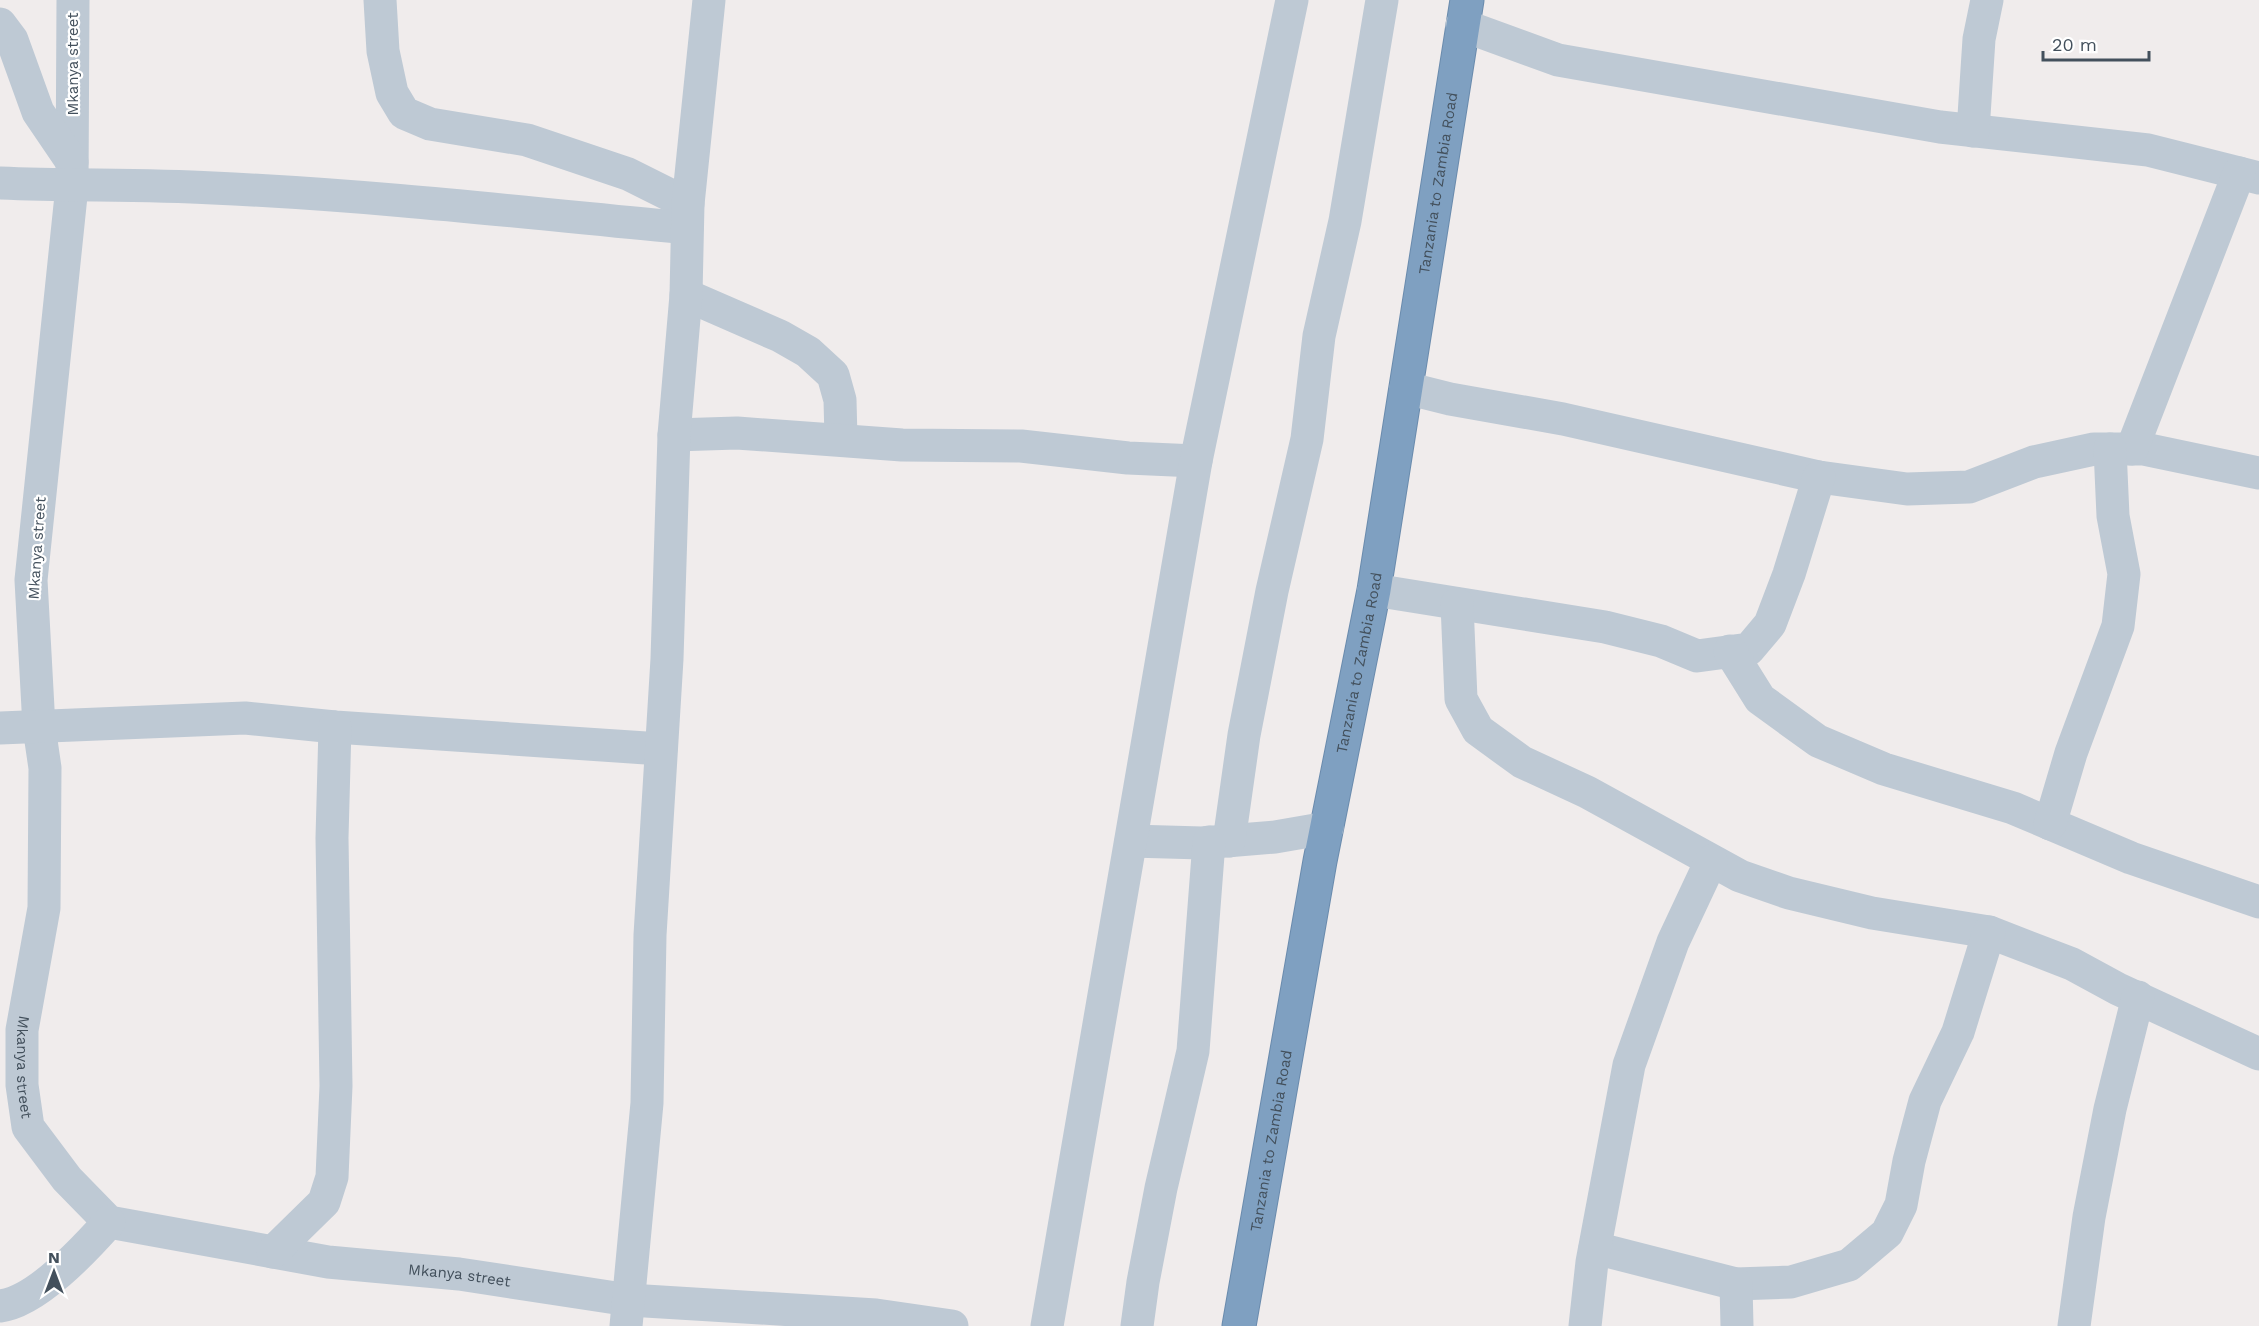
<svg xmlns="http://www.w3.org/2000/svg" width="2259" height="1326" font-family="'Work Sans',sans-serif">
<rect width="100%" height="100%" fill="#f0ecec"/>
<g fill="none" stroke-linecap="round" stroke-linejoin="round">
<defs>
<g id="highway">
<path id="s2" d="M1239,1326l81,-465 54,-271 93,-590"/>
</g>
</defs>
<use href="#highway" stroke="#6a8bad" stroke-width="35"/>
<g stroke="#bec9d4" stroke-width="33">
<path id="s1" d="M73,0l-1,186 -41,394 8,147 6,41 -1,140 -22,122v55l6,42 39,52 42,43 219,40 131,12 170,26 247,15 76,11"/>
<path d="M380,0l3,51 9,42 12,20 26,11 97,16 101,34 60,30"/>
<path d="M0,24l12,16 26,72 34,50"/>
<path d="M1462,25l96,35 382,67 208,23 111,28"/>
<path d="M1973,131l6,-92 8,-39"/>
<path d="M0,183c71,3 142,1 213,5 158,7 316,25 474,40"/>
<path d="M686,295l94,41 28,16 25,23 7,25 1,39"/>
<path d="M1406,388l44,11 113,20 256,58 88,12 62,-2 65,-25 60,-13h50l115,24"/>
<path d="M674,435l63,-2 165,12 119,1 107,12 68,3"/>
<path d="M2132,449l107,-276"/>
<path d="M1374,590l231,37 56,14 36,15 52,-7 21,-25 19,-50 30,-97"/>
<path d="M1457,604l4,95 17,31 44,32 65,30 153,84 49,17 83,20 117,19 83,32 46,25 141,65"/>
<path d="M1730,651l30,48 58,42 66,28 129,39 118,50 128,44"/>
<path d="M0,728l245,-10 90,9 326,22"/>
<path d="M2050,824l21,-71 47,-127 6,-52 -11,-58 -3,-67"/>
<path d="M1131,841l71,2 73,-6 52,-9"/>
<path d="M1229,841l15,-106 28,-144 35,-152 12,-103 26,-115 37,-221"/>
<path d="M1595,1248l141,36 55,-2 58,-17 38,-32 14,-28 8,-44 16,-60 33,-69 31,-100"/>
<path d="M273,1252l51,-50 8,-25 4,-91 -4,-248 3,-111"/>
<path d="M1736,1284l1,42"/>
<path d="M0,1306c36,-4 85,-57 109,-84"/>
<path d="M626,1326l21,-223 3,-168 17,-276 7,-224 12,-140 2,-91 21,-204"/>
<path d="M1047,1326l149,-865 96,-461"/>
<path d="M1137,1326l6,-44 18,-94 32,-137 16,-209"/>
<path d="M1585,1326l7,-64 37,-197 44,-123 38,-81"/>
<path d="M2074,1326l15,-109 21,-108 28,-112"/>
</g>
<use href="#highway" stroke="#7fa0c1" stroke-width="33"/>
</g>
<g text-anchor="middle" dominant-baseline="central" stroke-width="4.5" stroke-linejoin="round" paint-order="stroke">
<g font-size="15" fill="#43505c" stroke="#fff">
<text transform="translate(73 64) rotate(-90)">Mkanya street</text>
<text stroke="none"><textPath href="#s2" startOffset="1160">Tanzania to Zambia Road</textPath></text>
<text transform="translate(37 548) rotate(-86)">Mkanya street</text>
<text stroke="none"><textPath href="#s2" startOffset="674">Tanzania to Zambia Road</textPath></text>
<text stroke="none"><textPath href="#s1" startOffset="1072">Mkanya street</textPath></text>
<text stroke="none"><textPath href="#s2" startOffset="188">Tanzania to Zambia Road</textPath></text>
<text stroke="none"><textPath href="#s1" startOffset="1612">Mkanya street</textPath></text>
</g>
</g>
<g transform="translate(54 1272)" stroke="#ffffff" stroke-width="4.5" paint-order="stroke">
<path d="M0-4.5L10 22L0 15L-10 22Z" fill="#43505c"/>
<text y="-9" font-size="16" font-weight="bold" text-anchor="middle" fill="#43505c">N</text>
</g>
<path d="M2043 51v9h106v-9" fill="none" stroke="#43505c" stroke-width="3"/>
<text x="2052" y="51" font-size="18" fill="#43505c" stroke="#ffffff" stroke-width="4.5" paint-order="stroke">20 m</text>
</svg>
